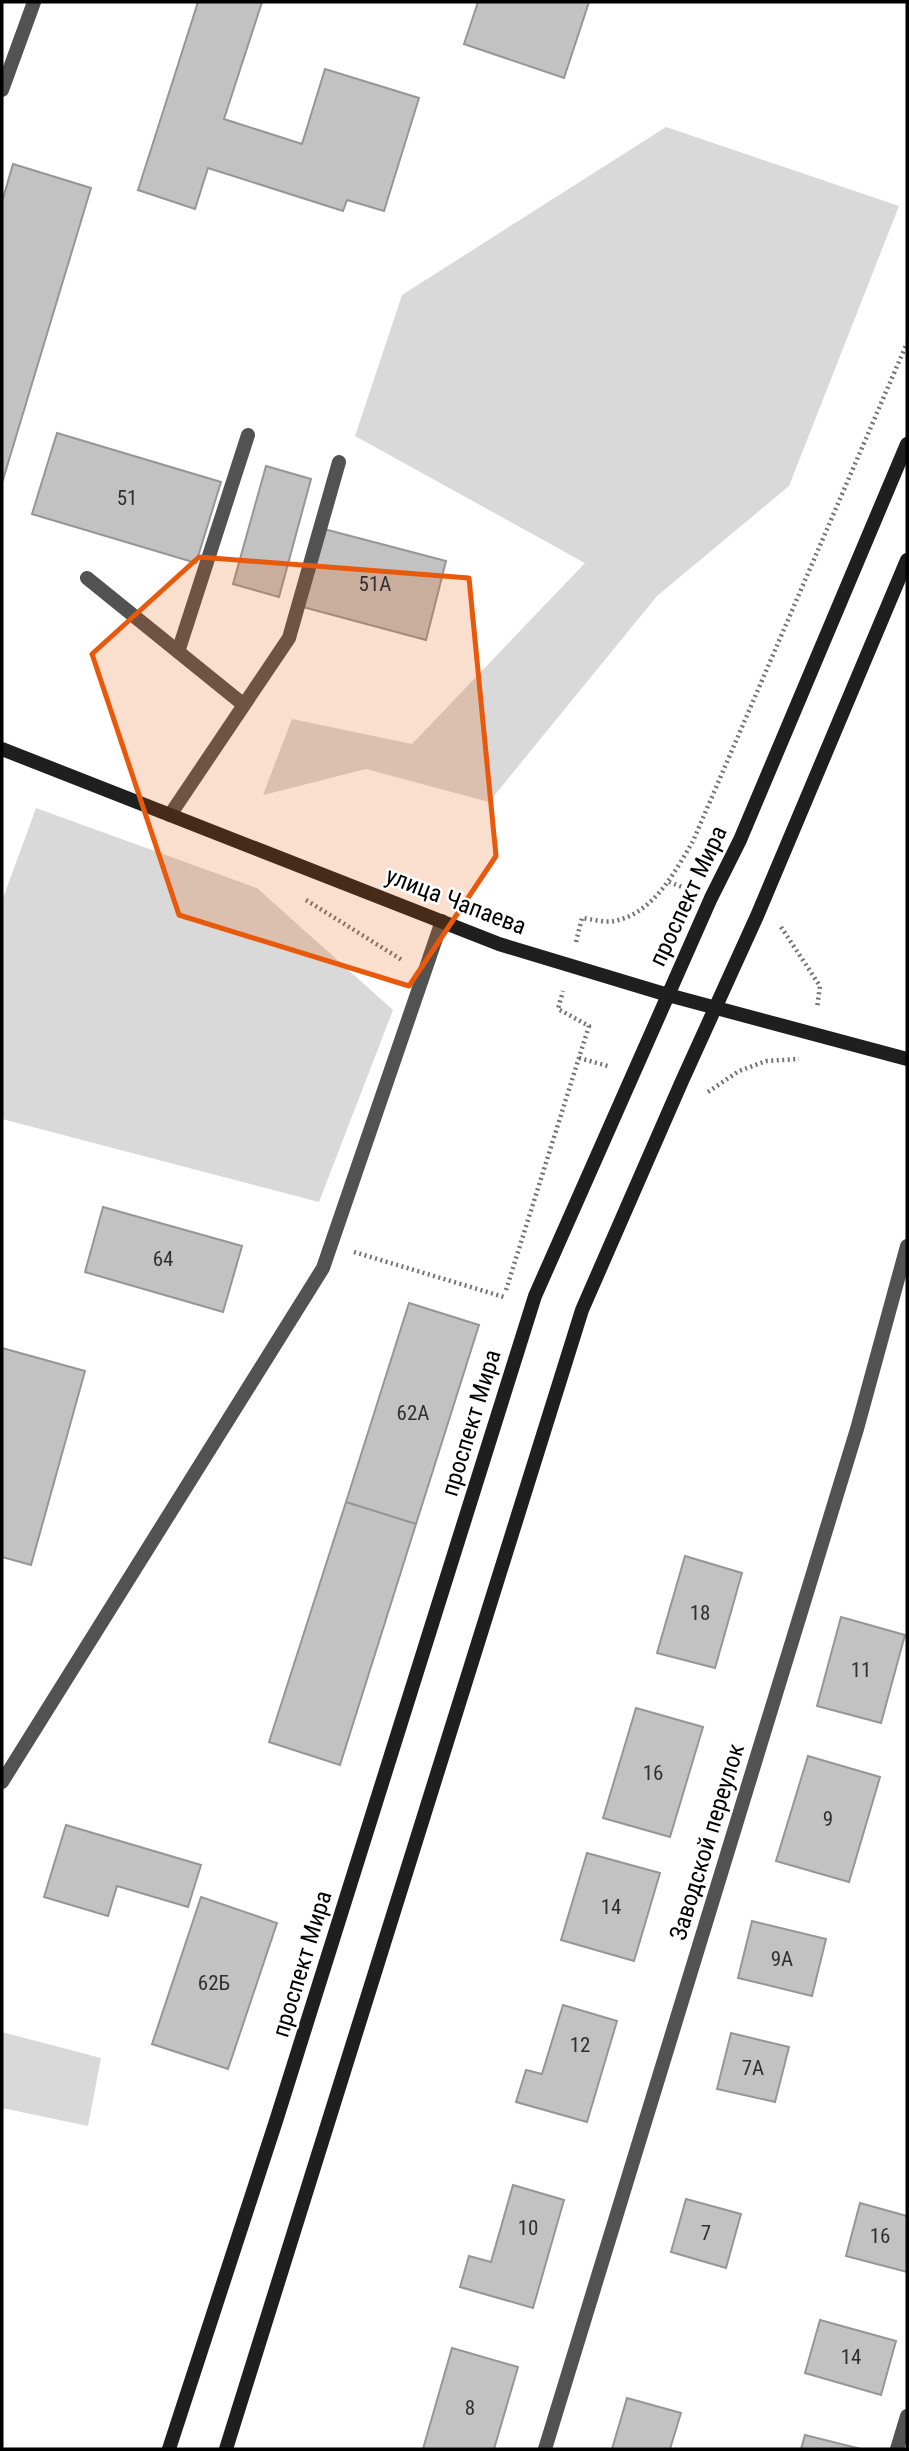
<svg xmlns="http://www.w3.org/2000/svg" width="909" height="2451" font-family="'Roboto Condensed',sans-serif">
<rect width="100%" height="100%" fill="#fff"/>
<path fill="#d9d9d9" d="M666,127l233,79 -110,280 -132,110 -168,206 -123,-33 -103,26 29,-76 120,25 173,-181 -230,-127 47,-141z
M36,808l221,80 136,122 -74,192 -317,-83v-218z
M2,2032l99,26 -13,68 -86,-18z"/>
<path fill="#c2c2c2" stroke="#969696" stroke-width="2" d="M198,2h64l-38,117 78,25 23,-75 94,29 -35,113 -37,-11 -4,11 -135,-43 -13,41 -57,-19z
M478,2h111l-25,76 -100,-34z
M13,164l78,24 -89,295v-281z
M57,433l164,49 -25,81 -164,-49z
M266,466l45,13 -32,118 -46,-13z
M324,529l122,32 -20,79 -123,-33z
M103,1207l139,39 -19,66 -138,-40z
M409,1303l70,22 -63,199 -70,-22z
M2,1348l83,23 -54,194 -29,-8z
M346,1502l70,22 -76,241 -71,-23z
M685,1556l57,17 -27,95 -58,-15z
M841,1617l64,18 -24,88 -64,-17z
M636,1708l67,19 -33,110 -67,-19z
M808,1756l72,21 -31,105 -73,-21z
M66,1825l135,40 -13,42 -71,-21 -9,30 -64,-19z
M587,1853l73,20 -26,88 -73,-21z
M201,1897l76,26 -49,146 -76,-25z
M752,1921l74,18 -14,57 -74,-18z
M563,2005l54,16 -30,101 -71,-20 10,-32 16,4z
M731,2033l58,14 -14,55 -58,-13z
M513,2185l51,15 -31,108 -73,-21 9,-31 22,6z
M686,2199l55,15 -15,54 -55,-16z
M860,2203l47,13v56l-61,-16z
M820,2320l76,21 -15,54 -76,-22z
M452,2348l66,19 -24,82h-71z
M627,2398l54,15 -11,36h-58z
M805,2435l56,14h-60z"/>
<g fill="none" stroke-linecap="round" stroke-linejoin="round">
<path stroke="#747474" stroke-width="4.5" stroke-dasharray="2 3.5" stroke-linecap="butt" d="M669,882l18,7
M306,900l96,60
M781,927l39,59 -3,22
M576,942l6,-24c9,1 23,5 32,3 39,-7 61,-49 79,-80l214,-498
M579,1058l29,8
M708,1092l31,-21 27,-10 33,-2
M354,1252l150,45
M506,1290l83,-264 -31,-17 5,-18"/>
<path stroke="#525252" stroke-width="14" d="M2,90l32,-88
M87,578l157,127
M178,652l70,-217
M170,815l119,-177 50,-176
M2,1782l321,-514 119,-347"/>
<path stroke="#525252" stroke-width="14" d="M545,2449l312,-1020 50,-183
M897,2449l10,-33"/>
<path stroke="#1f1f1f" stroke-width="14" d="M2,749l497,195 169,51 239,64
M169,2449l107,-328 259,-825 176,-398 29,-58 167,-396
M226,2449l356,-1139 100,-229 75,-165 150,-356"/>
</g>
<path fill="#e8590c" fill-opacity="0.2" stroke="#e8590c" stroke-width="5" stroke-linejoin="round" d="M199,557l270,21 27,278 -87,130 -230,-71 -87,-261z"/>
<g text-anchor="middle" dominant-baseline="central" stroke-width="5" stroke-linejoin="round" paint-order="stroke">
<g font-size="21" fill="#303030">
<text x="127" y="498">51</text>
<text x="375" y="584">51А</text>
<text x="163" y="1259">64</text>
<text x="413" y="1413">62А</text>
<text x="700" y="1613">18</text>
<text x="861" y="1670">11</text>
<text x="653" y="1773">16</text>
<text x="828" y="1819">9</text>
<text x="611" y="1907">14</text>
<text x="782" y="1959">9А</text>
<text x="214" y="1983">62Б</text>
<text x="580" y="2045">12</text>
<text x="753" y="2068">7А</text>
<text x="528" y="2228">10</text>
<text x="706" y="2233">7</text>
<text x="880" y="2236">16</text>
<text x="851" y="2357">14</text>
<text x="470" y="2408">8</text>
</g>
<g font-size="24" fill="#000" stroke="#fff">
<text transform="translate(688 896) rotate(-65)">проспект Мира</text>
<text transform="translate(456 901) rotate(21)">улица Чапаева</text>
<text transform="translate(471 1423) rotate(-73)">проспект Мира</text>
<text transform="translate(707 1842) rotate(-73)">Заводской переулок</text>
<text transform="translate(302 1964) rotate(-73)">проспект Мира</text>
</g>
</g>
<rect width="909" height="2451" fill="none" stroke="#000000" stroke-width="7"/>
</svg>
